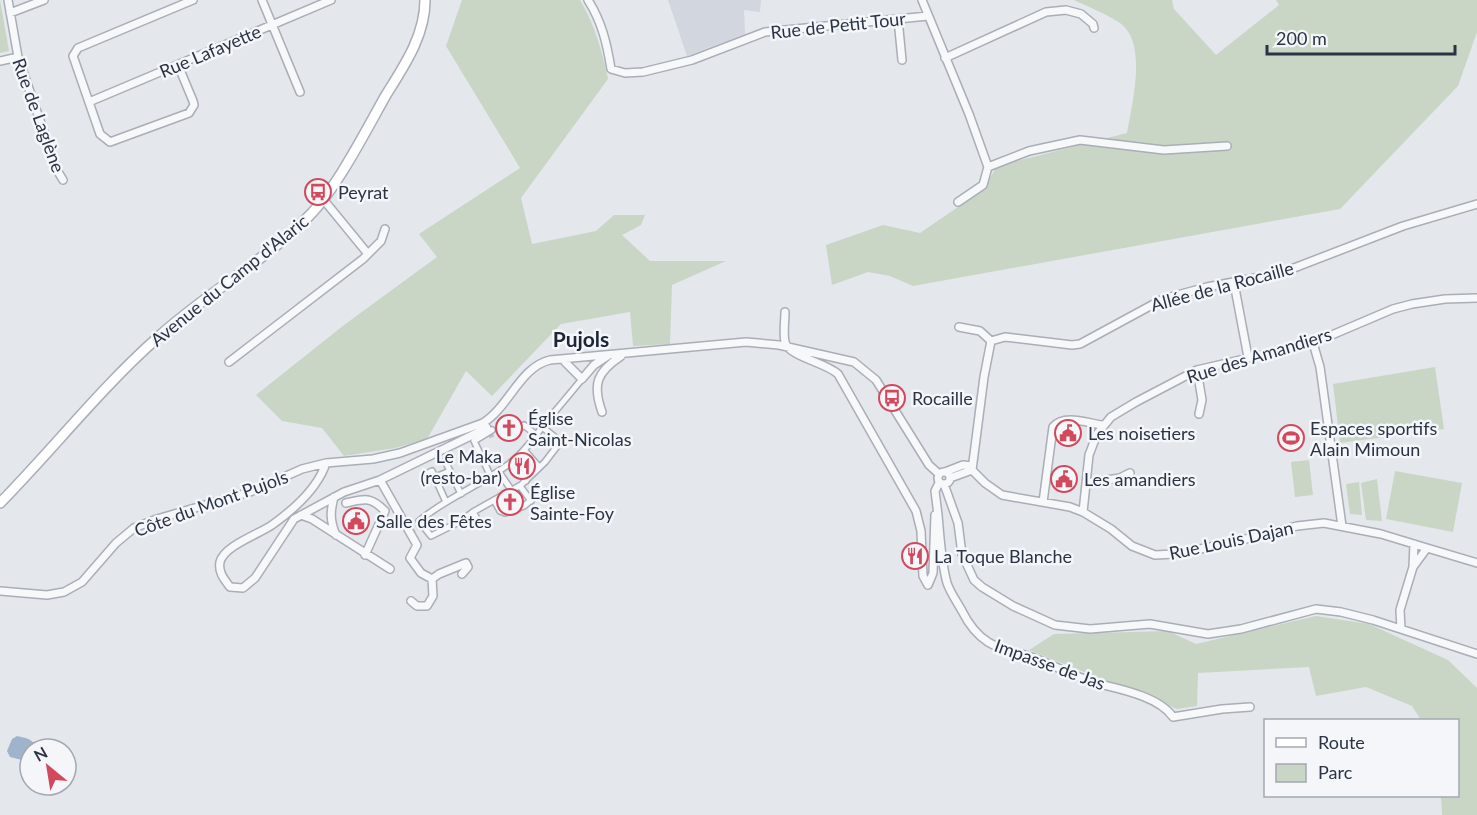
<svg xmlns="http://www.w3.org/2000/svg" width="1477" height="815" font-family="Lato,sans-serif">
<rect width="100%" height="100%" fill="#e4e7ec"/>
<path fill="#d2d6de" d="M668,0h93l-1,12 -16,-2 1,24 -58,22z"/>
<path fill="#c9d6c5" d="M0,0l9,51 -9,2z
M462,0h118c15,25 22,51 28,79l-87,119 11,46 64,-13 18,-16h31l-4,10 -19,10 28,26h76l-54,24 -2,59 -37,2 -3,-34 -69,12 -69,72 -26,-25 -39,68 -32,9 -51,8 -22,-28 -40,-7 -26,-26 88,-70 93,-68 -18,-23 101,-66 -74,-122z
M1074,0h98l2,9 42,46 63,-50 -3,-5h201v32l-19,54 -118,123 -427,77 -23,-10 -22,-4 -36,13 -6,-40 57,-20 37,8 63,-43 14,-24 130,-33c5,-29 21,-90 -7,-110 -14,-9 -31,-16 -46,-23z
M1435,367l9,62 -104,14 -7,-59z
M1309,460l4,35 -18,2 -4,-35z
M1395,471l67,12 -9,49 -67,-13z
M1377,479l5,42 -16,-1 -5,-37z
M1359,482l3,33 -12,-1 -4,-30z
M1316,616l53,8 79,36 29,28v127h-35l-1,-19h17v-76h-37l-9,-14 -46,-19 -50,9 -7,-29 -111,6 -1,33 -20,3 -148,-59 25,-16 114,-3 28,13z"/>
<path fill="#9fb4cc" d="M17,736c9,2 17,3 20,13h-7v13l-20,-5 -3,-6 5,-12z"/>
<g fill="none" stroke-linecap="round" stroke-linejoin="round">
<path stroke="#bfc3cb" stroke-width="5" stroke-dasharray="5 2.5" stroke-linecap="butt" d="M490,433l3,7
M410,532l11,-7"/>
<defs>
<path id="pedestrian" d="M542,427l14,11 2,7 -13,17 -24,23 -48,27 -12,9 -30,15 -12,-15c27,-23 62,-36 90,-57 14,-10 24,-25 34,-38 13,-16 26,-31 39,-47
M510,437l14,-12 12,10
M474,441l18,-11
M475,443l16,34
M524,450l15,17
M511,462l15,19
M450,471l-5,-10 6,-3
M499,472l13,19
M426,474l6,-3 14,31
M438,476l12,-5 11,23
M520,486l11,15
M494,500l6,11 5,2 19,-7 12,-10
M473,512l8,13"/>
<path id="minor" d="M8,0l10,57 39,113 6,10
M262,0l38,92
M588,0c14,22 19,44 23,69l14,4 18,-1 49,-12 73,-28 163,-16
M922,0l47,114 19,53 -5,18 -25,17
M10,13l34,-13
M898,19l4,41
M945,58l101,-46 20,-2 15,4 12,10 1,4
M0,61l18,-4
M178,65l15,36 1,4 -5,8 -79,29 -10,-8 -27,-78 5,-8 115,-48
M89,102l242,-102
M988,167l41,-16 51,-11 84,10 63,-4
M323,199l45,55
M1234,283l14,74
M785,312c0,9 -2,21 0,30 4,15 40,20 53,32l78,137 5,20 2,45 5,9 5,-12 2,-58h3c2,22 3,46 9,68 3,9 10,19 15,28 6,12 15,24 26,31 14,9 29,10 43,15 24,8 49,23 73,28 21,5 56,13 69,32l49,-8 28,-2
M959,327l21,4 11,10
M991,341l14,-4 67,8 8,-1 83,-45 44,-12 74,-14 122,-47 74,-22
M1313,343l7,24 22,159
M565,359v3l17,17 12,-14 15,-10
M229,362l134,-103 18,-18 4,-12
M1197,370l5,30 -3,14
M602,412c-10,-28 -5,-40 19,-56
M326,463c-8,25 -33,47 -54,62 -13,9 -48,21 -52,37 -2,10 4,17 10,25l13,1 12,-10 39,-59 50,-27 36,-12 107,-52 -4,-5
M972,470l13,13 17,12 68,12 13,5 28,17 21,17 23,9 19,-1 52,-10 71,-18 27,-3 57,11 46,14
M972,470l12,-93 7,-36
M938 478a6 6 0 1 1 12 0a6 6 0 1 1-12 0Z
M945,472l18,-7 8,1
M950,478l22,-8
M380,480l37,65 -7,13 11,15 11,6
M1086,483l34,-5 10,-5
M944,484l14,39 4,31 12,26 8,7 31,19 42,19 35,4 60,-5 58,10 33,-5 75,-20 25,3 32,8 104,34
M334,497c-4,15 -4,24 2,38
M1043,502l10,-75c11,-13 34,-4 49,-2
M346,503c19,-4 24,-7 39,8l-20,44
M1083,512l6,-57 8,-21 14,-17 25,-15 61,-32 116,-27 80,-34 19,-5 33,-5 32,-1
M301,515l11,4 78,50
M938,515l-3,-24 4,-8
M1413,567l1,-23
M432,579l7,-5 27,-11 2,4 -6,7
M0,591l47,4 17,-3 18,-10 34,-39 18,-15 23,-9 93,-27 52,-23 24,-6 47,-4 27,-6 83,-30c26,-16 37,-56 67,-63l196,-18 33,3 75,17 22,18 53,85 10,9
M411,601l6,5h10l6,-10 -1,-17
M1401,629l-1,-19 13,-43 14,-19 50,15"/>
<path id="secondary" d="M0,503c53,-54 100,-114 156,-164 48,-44 106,-76 152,-122 29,-29 57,-85 78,-122 18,-29 39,-59 39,-95"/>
</defs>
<use href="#pedestrian" stroke="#a9aeb7" stroke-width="8"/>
<use href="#minor" stroke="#a9aeb7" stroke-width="10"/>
<use href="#secondary" stroke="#a9aeb7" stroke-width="12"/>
<use href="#pedestrian" stroke="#f7f8fa" stroke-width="5"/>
<use href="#minor" stroke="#f7f8fa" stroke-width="7"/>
<use href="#secondary" stroke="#fff" stroke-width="9"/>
</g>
<defs>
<symbol id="bus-ring" viewBox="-11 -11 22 22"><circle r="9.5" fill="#f4f6f9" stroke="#d1495b" stroke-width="1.5"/><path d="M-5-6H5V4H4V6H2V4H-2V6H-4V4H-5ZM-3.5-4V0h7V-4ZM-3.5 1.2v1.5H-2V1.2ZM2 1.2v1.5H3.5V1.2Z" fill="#d1495b"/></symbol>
<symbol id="church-ring" viewBox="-11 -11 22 22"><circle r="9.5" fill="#f4f6f9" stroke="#d1495b" stroke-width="1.5"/><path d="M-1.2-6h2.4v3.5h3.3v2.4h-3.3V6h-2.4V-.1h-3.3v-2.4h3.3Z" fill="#d1495b"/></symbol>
<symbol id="civic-ring" viewBox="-11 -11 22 22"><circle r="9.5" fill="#f4f6f9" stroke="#d1495b" stroke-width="1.5"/><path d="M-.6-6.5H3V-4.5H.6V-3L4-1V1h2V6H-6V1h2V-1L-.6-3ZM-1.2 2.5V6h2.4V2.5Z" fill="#d1495b"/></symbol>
<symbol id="stadium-ring" viewBox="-11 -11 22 22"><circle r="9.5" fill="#f4f6f9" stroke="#d1495b" stroke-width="1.5"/><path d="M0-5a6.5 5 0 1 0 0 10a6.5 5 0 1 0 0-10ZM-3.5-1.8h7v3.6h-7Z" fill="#d1495b"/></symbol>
<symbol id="restaurant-ring" viewBox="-11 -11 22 22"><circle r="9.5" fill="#f4f6f9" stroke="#d1495b" stroke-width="1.5"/><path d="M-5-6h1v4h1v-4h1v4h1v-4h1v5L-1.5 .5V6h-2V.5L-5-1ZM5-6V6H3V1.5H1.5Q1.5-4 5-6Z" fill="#d1495b"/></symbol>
</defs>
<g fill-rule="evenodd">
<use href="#bus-ring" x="303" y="177" width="30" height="30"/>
<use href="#bus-ring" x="877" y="383" width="30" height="30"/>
<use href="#church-ring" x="494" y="413" width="30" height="30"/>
<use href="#civic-ring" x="1053" y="418" width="30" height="30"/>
<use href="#stadium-ring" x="1276" y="423" width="30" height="30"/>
<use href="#restaurant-ring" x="507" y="451" width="30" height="30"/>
<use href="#civic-ring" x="1049" y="464" width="30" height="30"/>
<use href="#church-ring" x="495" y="487" width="30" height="30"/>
<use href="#civic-ring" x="341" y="506" width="30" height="30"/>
<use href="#restaurant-ring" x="900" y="541" width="30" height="30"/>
</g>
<g text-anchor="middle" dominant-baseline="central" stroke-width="5" stroke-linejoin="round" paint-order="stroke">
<g font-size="18" fill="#2b3445" stroke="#f4f6f9">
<text transform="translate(838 25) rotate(-6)">Rue de Petit Tour</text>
<text transform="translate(210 51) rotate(-23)">Rue Lafayette</text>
<text transform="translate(39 115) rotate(70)">Rue de Laglène</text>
<text transform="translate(229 280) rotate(-39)">Avenue du Camp d'Alaric</text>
<text transform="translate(1222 286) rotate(-15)">Allée de la Rocaille</text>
<text transform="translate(1259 355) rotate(-17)">Rue des Amandiers</text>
<text transform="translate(211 503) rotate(-20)">Côte du Mont Pujols</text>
<text transform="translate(1231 540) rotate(-12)">Rue Louis Dajan</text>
<text transform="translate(1050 664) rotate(20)">Impasse de Jas</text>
</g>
<g font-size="18" fill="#2b3445" stroke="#f4f6f9" text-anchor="start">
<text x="338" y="192">Peyrat</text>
<text x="912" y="398">Rocaille</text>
<text x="528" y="418">Église<tspan x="528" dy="21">Saint-Nicolas</tspan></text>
<text x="1310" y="428">Espaces sportifs<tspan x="1310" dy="21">Alain Mimoun</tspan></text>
<text x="1088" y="433">Les noisetiers</text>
<text x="502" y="456" text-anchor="end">Le Maka<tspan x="502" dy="21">(resto-bar)</tspan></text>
<text x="1084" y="479">Les amandiers</text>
<text x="530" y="492">Église<tspan x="530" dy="21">Sainte-Foy</tspan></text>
<text x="376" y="521">Salle des Fêtes</text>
<text x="934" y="556">La Toque Blanche</text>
</g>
<g font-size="21" font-weight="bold" fill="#1d2536" stroke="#f4f6f9">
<text x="581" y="338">Pujols</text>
</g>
</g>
<rect x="1264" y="719" width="195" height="78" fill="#f4f6f9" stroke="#a4a8b1" stroke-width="1.5"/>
<rect x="1276" y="738" width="30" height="9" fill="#ffffff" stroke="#a4a8b1" stroke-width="1.5"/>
<text x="1318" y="749" font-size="18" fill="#2b3445">Route</text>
<rect x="1276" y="764" width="30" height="18" fill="#c9d6c5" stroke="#a4a8b1" stroke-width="1.5"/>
<text x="1318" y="779" font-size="18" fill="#2b3445">Parc</text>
<g transform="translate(48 767) rotate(330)"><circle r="28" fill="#f4f6f9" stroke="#a4a8b1" stroke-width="1.5"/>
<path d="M0-4.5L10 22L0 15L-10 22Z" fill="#d1495b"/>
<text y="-9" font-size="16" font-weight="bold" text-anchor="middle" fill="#2b3445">N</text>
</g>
<path d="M1267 45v9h188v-9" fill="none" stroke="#2b3445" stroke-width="3"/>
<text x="1276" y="45" font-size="18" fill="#2b3445" stroke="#f4f6f9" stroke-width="4.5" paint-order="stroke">200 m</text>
</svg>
